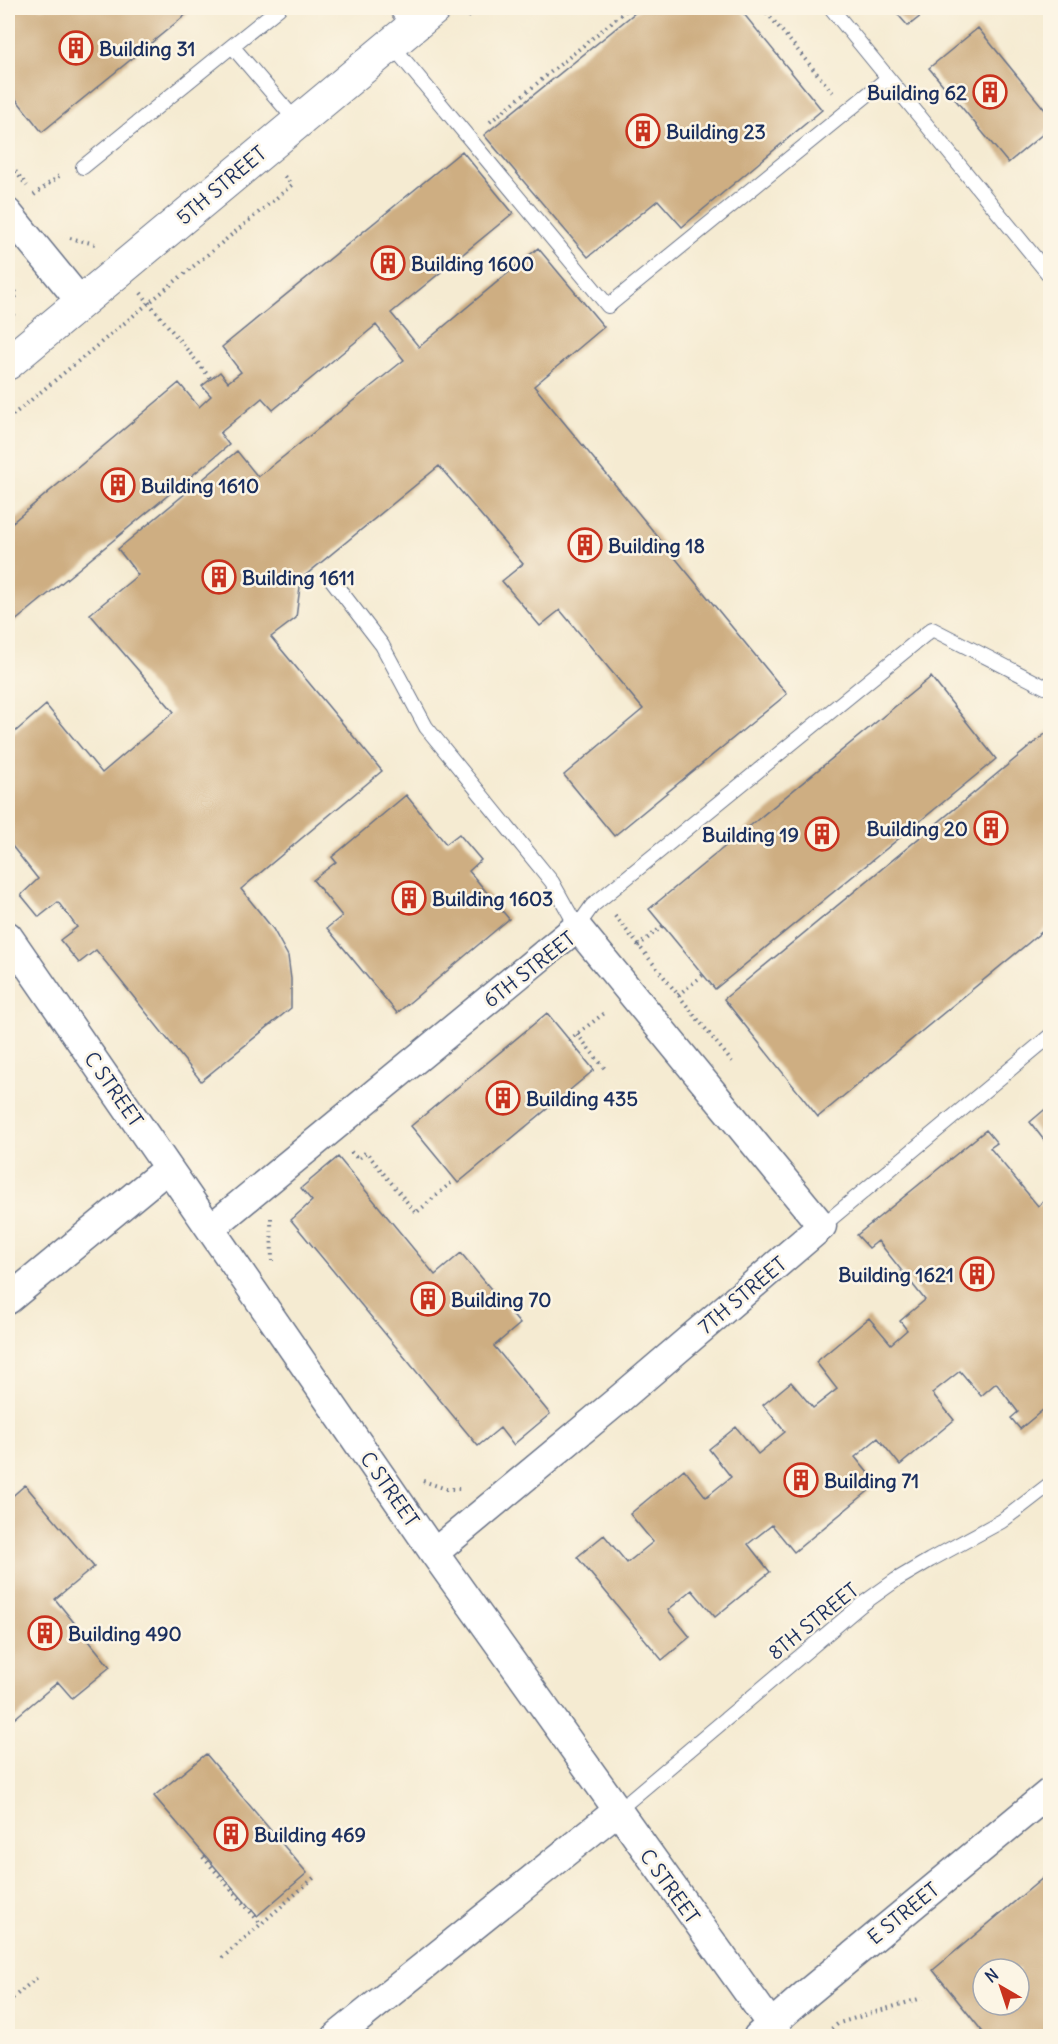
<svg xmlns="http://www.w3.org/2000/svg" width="1058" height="2044" font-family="Delius,sans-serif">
<rect width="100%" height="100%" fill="#fcf5e5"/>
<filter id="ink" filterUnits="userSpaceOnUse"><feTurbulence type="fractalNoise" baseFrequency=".0167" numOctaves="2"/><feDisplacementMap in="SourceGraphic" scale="12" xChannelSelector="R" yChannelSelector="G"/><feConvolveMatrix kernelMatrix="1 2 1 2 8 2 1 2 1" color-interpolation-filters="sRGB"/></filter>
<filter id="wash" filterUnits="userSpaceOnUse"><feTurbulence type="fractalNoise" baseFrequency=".008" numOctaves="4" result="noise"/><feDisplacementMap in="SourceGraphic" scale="24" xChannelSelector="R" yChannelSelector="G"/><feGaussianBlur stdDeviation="1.35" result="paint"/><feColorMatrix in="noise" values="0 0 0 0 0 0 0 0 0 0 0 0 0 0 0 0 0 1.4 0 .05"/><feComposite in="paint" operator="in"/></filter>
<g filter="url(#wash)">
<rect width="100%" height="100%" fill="#f5ebd2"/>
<g id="blocks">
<path fill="#ceae82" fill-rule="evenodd" d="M8,8h186l-152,124 -34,-43z
M641,8h98l83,102 -140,117 -24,-27 -70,57 -104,-122z
M892,8h39l-23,18z
M978,28l72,88v12l-42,35 -79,-95z
M462,151l51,62 -122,100 28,34 119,-99 66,79 -70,59 253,308 -173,142 -50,-61 79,-66 -83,-99 -20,16 -38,-45 21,-17 -84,-98 -138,113 -5,39 -25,19 111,134 -141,118 32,40 15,27 3,23v29l-90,73 -105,-131 -17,13 -19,-23 17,-13 -19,-25 -19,15 -18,-22 17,-16 -30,-38v-103l38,-33 56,68 72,-61 -84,-98 48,-39 -20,-26 119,-98 21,26 146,-117 -28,-35 -103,85 -11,-12 -42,35 9,12 -221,182v-101l171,-143 20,24 12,-11 -9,-10 18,-14 8,10 13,-10 -19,-25z
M931,677l65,82 -281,230 -66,-80z
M1050,730v195l-232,192 -94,-118z
M406,795l40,49 13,-10 22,26 -12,11 40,48 -112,94 -70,-85 15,-12 -29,-36 23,-18 -4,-5z
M547,1013l47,57 -136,113 -47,-57z
M1050,1105v43l-20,-26z
M986,1130l11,13 -7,5 48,58 12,-10v208l-30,25 -9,-11 7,-6 -22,-29 -15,13 -21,-25 -28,22 22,27 -54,45 -22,-27 -23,19 22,27 -83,68 -22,-27 -24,19 22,28 -55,45 -23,-27 -24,20 22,27 -28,23 -85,-103 27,-22 23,28 26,-21 -23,-28 54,-45 22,28 25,-20 -22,-28 27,-22 22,27 27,-22 -22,-27 28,-23 22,26 24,-19 -21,-27 53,-44 22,26 16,-14 -7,-9 25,-21 -47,-59 -9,7 -12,-13z
M338,1157l97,118 26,-22 59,71 -26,22 56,68 -37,31 -13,-17 -22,18 -187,-226 21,-19 -11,-13z
M25,1485l69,82 -39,32 55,68 -38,31 -14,-16 -50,42v-224z
M206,1754l101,119 -50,43 -103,-120z
M1050,1872v164h-64l-53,-66zM983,1969h36v36h-36z"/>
</g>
</g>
<g filter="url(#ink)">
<use href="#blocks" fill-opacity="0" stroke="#677187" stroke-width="1.5"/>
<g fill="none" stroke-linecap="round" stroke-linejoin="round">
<defs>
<path id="service" d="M279,8l-47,38 65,76
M395,8l16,20
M831,8l219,268
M391,44l217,262 280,-228
M83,167l149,-121
M332,580l50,65 44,82 126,155 25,45 15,-21 340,-277 113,58 5,-4
M822,1226l228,-190
M617,1811l244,-206 35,-25 34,-20 72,-39 48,-37"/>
<path id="minor" d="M8,213l72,88
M8,936l426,617 345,483
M211,1228l366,-301 245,299 -206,176 -182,151
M8,1300l160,-132
M337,2036l280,-225
M758,2036l48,-42 244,-202"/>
<path id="tertiary" d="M8,363l427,-355"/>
</defs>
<use href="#service" stroke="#677187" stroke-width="16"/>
<use href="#minor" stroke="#677187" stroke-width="31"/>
<use href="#tertiary" stroke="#677187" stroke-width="35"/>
<path stroke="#677187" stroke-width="4" stroke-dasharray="1.5 4.5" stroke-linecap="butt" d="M763,8l70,85
M468,17l11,-9
M490,122l139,-114
M8,162l19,24
M34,195l25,-19
M70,238l25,6 2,-2
M8,282l10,13 -10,7
M141,293l70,86
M8,304l7,9 -2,1
M8,419l284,-234 -9,-10
M615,916l117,146
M638,946l25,-20
M678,995l25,-20
M577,1034l29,36
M569,1040l37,-28
M351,1152l7,7 8,-7 50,61 36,-31
M271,1218l1,43
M423,1481l23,8h16
M203,1857l58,67
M222,1958l94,-82
M8,2002l32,-27
M822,2036l17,-13 83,-25"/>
<use href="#service" stroke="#fff" stroke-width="14"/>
<use href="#minor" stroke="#fff" stroke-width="28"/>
<use href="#tertiary" stroke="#fff" stroke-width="33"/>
</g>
</g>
<defs>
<symbol id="building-ring" viewBox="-11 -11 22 22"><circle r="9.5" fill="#fcf5e5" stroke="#c8321e" stroke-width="1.5"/><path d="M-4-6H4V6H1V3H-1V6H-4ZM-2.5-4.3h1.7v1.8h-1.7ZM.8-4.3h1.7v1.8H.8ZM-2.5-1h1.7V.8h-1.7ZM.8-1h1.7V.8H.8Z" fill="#c8321e"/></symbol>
</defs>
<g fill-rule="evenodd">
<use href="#building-ring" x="57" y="29" width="38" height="38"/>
<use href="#building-ring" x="971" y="73" width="38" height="38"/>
<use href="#building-ring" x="624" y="112" width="38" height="38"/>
<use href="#building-ring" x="369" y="244" width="38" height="38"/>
<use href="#building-ring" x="99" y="466" width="38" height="38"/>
<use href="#building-ring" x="566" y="526" width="38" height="38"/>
<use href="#building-ring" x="200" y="558" width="38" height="38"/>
<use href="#building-ring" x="972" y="809" width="38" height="38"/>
<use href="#building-ring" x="803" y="815" width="38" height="38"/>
<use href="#building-ring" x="390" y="879" width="38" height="38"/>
<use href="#building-ring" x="484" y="1079" width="38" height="38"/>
<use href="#building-ring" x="958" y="1255" width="38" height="38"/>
<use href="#building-ring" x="409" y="1280" width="38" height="38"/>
<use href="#building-ring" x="782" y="1461" width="38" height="38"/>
<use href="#building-ring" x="26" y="1614" width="38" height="38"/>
<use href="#building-ring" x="212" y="1815" width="38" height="38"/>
</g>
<g text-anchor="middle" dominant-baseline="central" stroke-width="5" stroke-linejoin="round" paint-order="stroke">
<g font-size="20" font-weight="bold" fill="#1b2f5e" stroke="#fcf5e5" text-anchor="start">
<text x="99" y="48">Building 31</text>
<text x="967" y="92" text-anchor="end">Building 62</text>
<text x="666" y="131">Building 23</text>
<text x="411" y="263">Building 1600</text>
<text x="141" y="485">Building 1610</text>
<text x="608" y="545">Building 18</text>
<text x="242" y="577">Building 1611</text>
<text x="968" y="828" text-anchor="end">Building 20</text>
<text x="799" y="834" text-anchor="end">Building 19</text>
<text x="432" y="898">Building 1603</text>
<text x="526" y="1098">Building 435</text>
<text x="954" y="1274" text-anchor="end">Building 1621</text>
<text x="451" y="1299">Building 70</text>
<text x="824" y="1480">Building 71</text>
<text x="68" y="1633">Building 490</text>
<text x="254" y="1834">Building 469</text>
</g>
<g font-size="20" fill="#1b2f5e" stroke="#fcf5e5">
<text transform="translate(221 185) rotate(-40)">5TH STREET</text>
<text transform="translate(529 969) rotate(-38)">6TH STREET</text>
<text transform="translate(114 1089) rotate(55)">C STREET</text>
<text transform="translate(742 1295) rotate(-40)">7TH STREET</text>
<text transform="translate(390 1489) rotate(55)">C STREET</text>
<text transform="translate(813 1621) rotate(-39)">8TH STREET</text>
<text transform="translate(670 1886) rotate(54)">C STREET</text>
<text transform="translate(903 1913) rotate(-39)">E STREET</text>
</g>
</g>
<rect width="1058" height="2044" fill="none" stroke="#fcf5e5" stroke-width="30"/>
<g transform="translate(1001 1987) rotate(321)"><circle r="28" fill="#fcf5e5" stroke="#a2a6af" stroke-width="1.5"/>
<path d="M0-4.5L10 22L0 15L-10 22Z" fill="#c8321e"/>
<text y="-9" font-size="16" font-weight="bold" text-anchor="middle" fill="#1b2f5e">N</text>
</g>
</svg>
